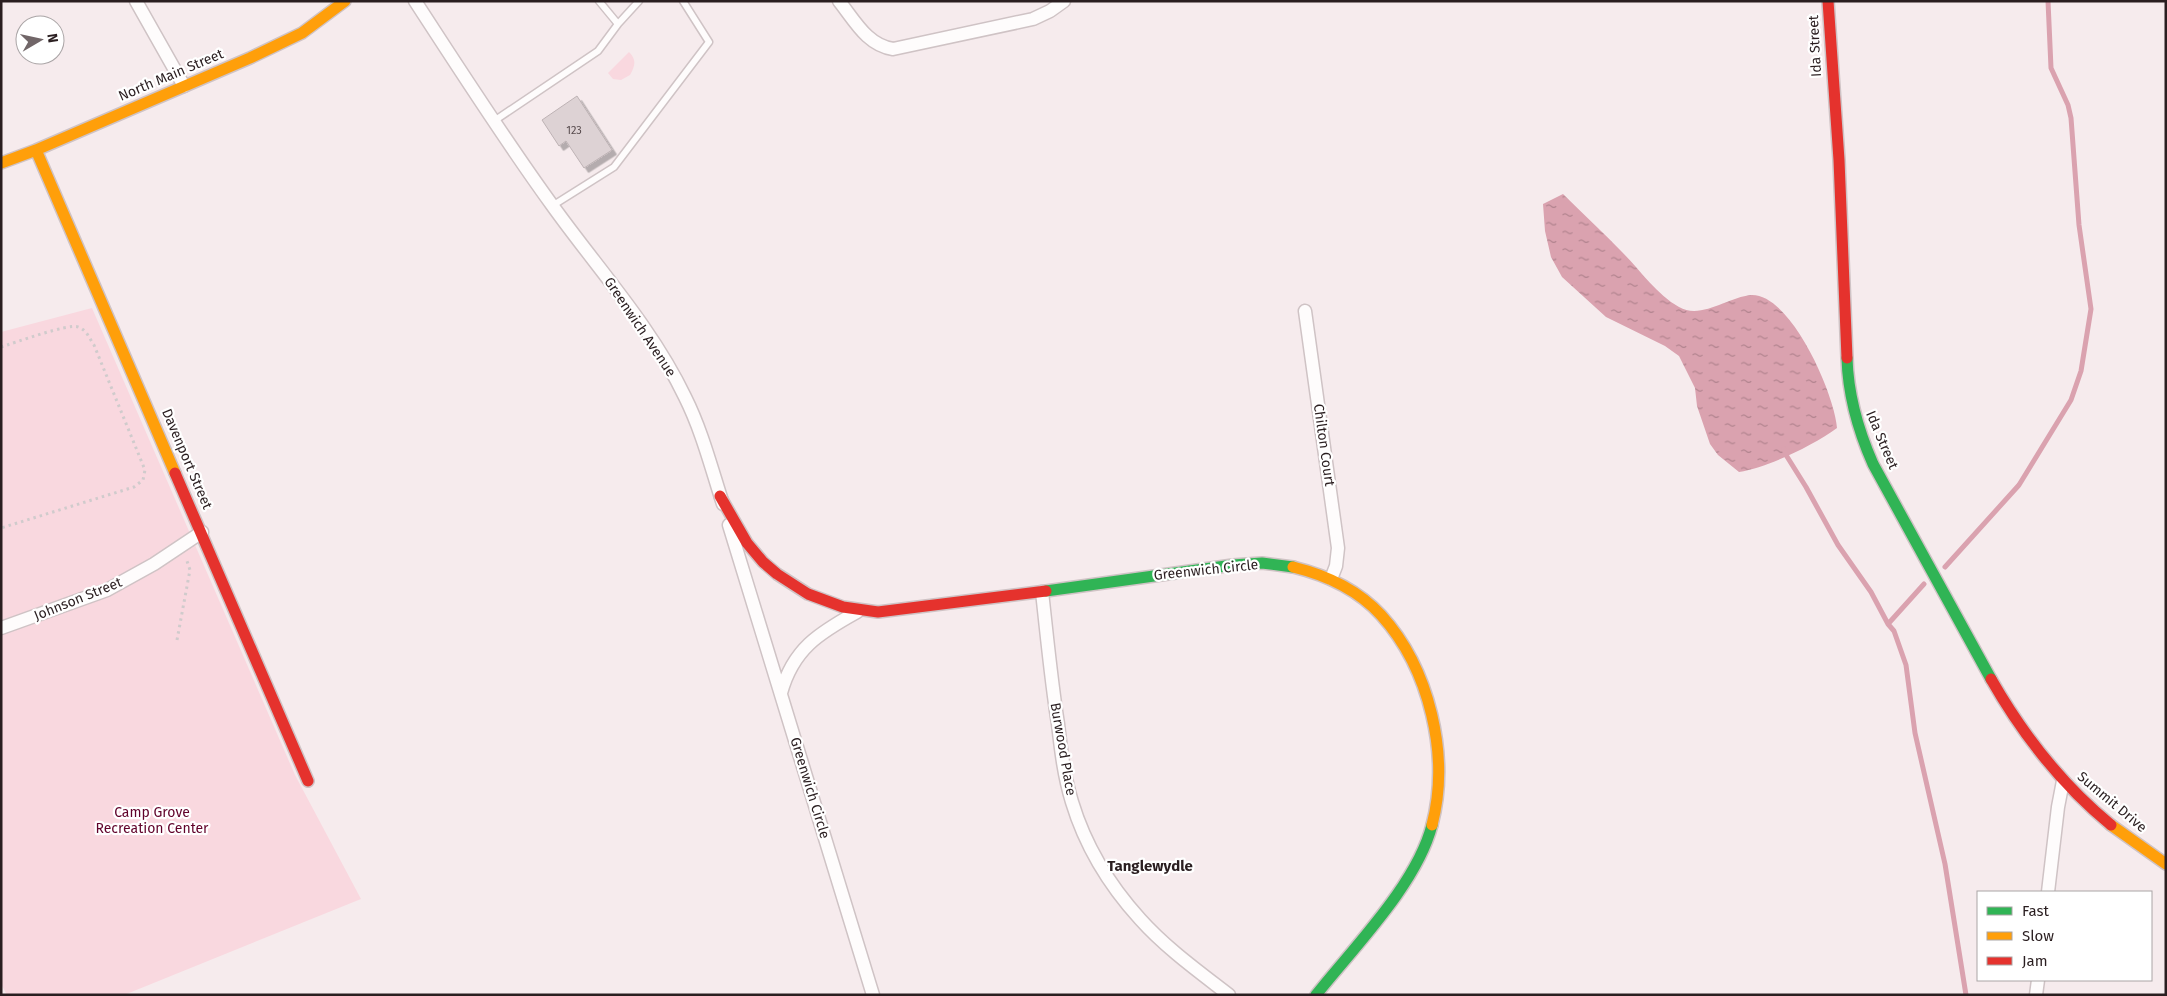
<svg xmlns="http://www.w3.org/2000/svg" width="2167" height="996" font-family="'Fira Sans',sans-serif">
<defs>
<pattern id="water-ripples" width="26" height="14" patternUnits="userSpaceOnUse" patternTransform="scale(1.25)"><rect width="26" height="14" fill="#daa2af"/><path d="M2 4q2-2 4 0t4 0M15 11q2-2 4 0t4 0" fill="none" stroke="#b1838e"/></pattern>
<filter id="shadow"><feDropShadow dx="4.5" dy="4.5" stdDeviation="0" flood-color="#0004"/></filter>
</defs>
<rect width="100%" height="100%" fill="#f6ebed"/>
<path fill="#f9d8df" d="M629,52c8,8 6,14 1,23l-9,5 -8,-1 -5,-6z
M92,308l203,467 66,124 -237,96h-117l-6,-11v-652z"/>
<path fill="url(#water-ripples)" d="M1563,194c19,19 40,38 59,58 19,19 34,42 57,55 22,13 49,-10 72,-12 40,-2 84,100 86,133 -25,18 -68,39 -98,44l-21,-17 -8,-11 -13,-38 -2,-18 -16,-32 -14,-10 -59,-29 -44,-40 -11,-20 -6,-26 -2,-27z"/>
<g fill="none" stroke-linecap="round" stroke-linejoin="round">
<path stroke="#daa2af" stroke-width="5" d="M1784,449l2,6 20,32 32,58 33,47 17,32 6,7 12,34 9,68 30,131 21,131
M1945,567l74,-82 52,-85 10,-29 10,-62 -12,-84 -8,-107 -3,-13 -17,-37 -3,-67
M1888,624l36,-40"/>
</g>
<path fill="#ddd2d4" stroke="#bdb2b4" filter="url(#shadow)" d="M577,96l35,54 -28,18 -18,-27 -7,5 -17,-26z"/>
<g fill="none" stroke-linecap="round" stroke-linejoin="round">
<defs>
<path id="lane" d="M599,1l19,23 21,-23
M494,121l104,-70 20,-27
M552,206l62,-39 95,-125 -26,-41"/>
<path id="street" d="M136,1l48,85
M415,1c45,69 89,138 137,204 45,63 99,121 133,192 17,34 26,70 38,107
M839,1c16,20 28,44 54,48l140,-30 17,-8 14,-10
M1305,311l33,237 -2,18 -5,13
M729,525l144,470
M1042,592c5,44 9,88 16,132 3,26 6,52 14,78 13,43 38,84 68,117 26,29 58,52 89,76
M1,628l106,-38 47,-26 48,-32
M781,693c12,-44 38,-60 76,-81
M2048,892l10,-85 5,-26
M2036,995l2,-15"/>
<path id="fast" d="M1847,358c1,37 11,72 26,106l118,215
M1046,591l187,-26 29,-2 31,4
M1316,995c38,-48 101,-111 116,-170"/>
<path id="slow" d="M36,150l139,323
M1,163l35,-13 214,-92 52,-25 43,-32
M1293,567c33,8 65,23 88,48 49,54 69,141 51,210
M2111,825l55,39"/>
<path id="jam" d="M1828,1l11,159 8,198
M175,473l133,308
M720,496l27,47 16,19 14,12 31,20 35,13 35,5 168,-21
M1991,679c32,56 70,105 120,146"/>
</defs>
<use href="#lane" stroke="#cfc3c5" stroke-width="9"/>
<use href="#street" stroke="#cfc3c5" stroke-width="15"/>
<use href="#fast" stroke="#cfc3c5" stroke-width="14"/>
<use href="#slow" stroke="#cfc3c5" stroke-width="14"/>
<use href="#jam" stroke="#cfc3c5" stroke-width="14"/>
<path stroke="#d0cbcc" stroke-width="3" stroke-dasharray="2.5 4" stroke-linecap="butt" d="M1,347c13,-4 68,-24 77,-20 9,3 11,11 16,18l51,125 -2,10 -9,7 -133,41
M177,640l13,-70 -4,-12"/>
<use href="#lane" stroke="#fefcfc" stroke-width="6"/>
<use href="#street" stroke="#fefcfc" stroke-width="12"/>
<use href="#fast" stroke="#30b455" stroke-width="11"/>
<use href="#slow" stroke="#ff9f0a" stroke-width="11"/>
<use href="#jam" stroke="#e5322d" stroke-width="11"/>
</g>
<g text-anchor="middle" dominant-baseline="central" stroke-width="4.5" stroke-linejoin="round" paint-order="stroke">
<g font-size="11" fill="#574b4d">
<text x="574" y="130">123</text>
</g>
<g font-size="14" fill="#2a1e20" stroke="#fff">
<text transform="translate(1815 46) rotate(-93)">Ida Street</text>
<text transform="translate(171 75) rotate(-23)">North Main Street</text>
<text transform="translate(640 327) rotate(56)">Greenwich Avenue</text>
<text transform="translate(1882 440) rotate(67)">Ida Street</text>
<text transform="translate(1324 445) rotate(82)">Chilton Court</text>
<text transform="translate(187 459) rotate(67)">Davenport Street</text>
<text transform="translate(1206 570) rotate(-6)">Greenwich Circle</text>
<text transform="translate(78 599) rotate(-22)">Johnson Street</text>
<text transform="translate(1063 749) rotate(80)">Burwood Place</text>
<text transform="translate(810 788) rotate(73)">Greenwich Circle</text>
<text transform="translate(2112 802) rotate(40)">Summit Drive</text>
</g>
<g font-size="14" fill="#60022a" stroke="#fff">
<text x="152" y="812">Camp Grove<tspan x="152" dy="16">Recreation Center</tspan></text>
</g>
<g font-size="15" font-weight="bold" fill="#2a1e20" stroke="#fff">
<text x="1150" y="866">Tanglewydle</text>
</g>
</g>
<rect width="2167" height="996" fill="none" stroke="#2a1e20" stroke-width="5"/>
<rect x="1977" y="891" width="175" height="90" fill="#ffffff" stroke="#aaa5a6"/>
<rect x="1987" y="907" width="25" height="8" fill="#30b455" stroke="#aaa5a6"/>
<text x="2022" y="916" font-size="15" fill="#2a1e20">Fast</text>
<rect x="1987" y="932" width="25" height="8" fill="#ff9f0a" stroke="#aaa5a6"/>
<text x="2022" y="941" font-size="15" fill="#2a1e20">Slow</text>
<rect x="1987" y="957" width="25" height="8" fill="#e5322d" stroke="#aaa5a6"/>
<text x="2022" y="966" font-size="15" fill="#2a1e20">Jam</text>
<g transform="translate(40 40) rotate(81)"><circle r="24" fill="#ffffff" stroke="#aaa5a6"/>
<path d="M0-4L9 19L0 12L-9 19Z" fill="#716668"/>
<text y="-8" font-size="14" font-weight="bold" text-anchor="middle" fill="#2a1e20">N</text>
</g>
</svg>
